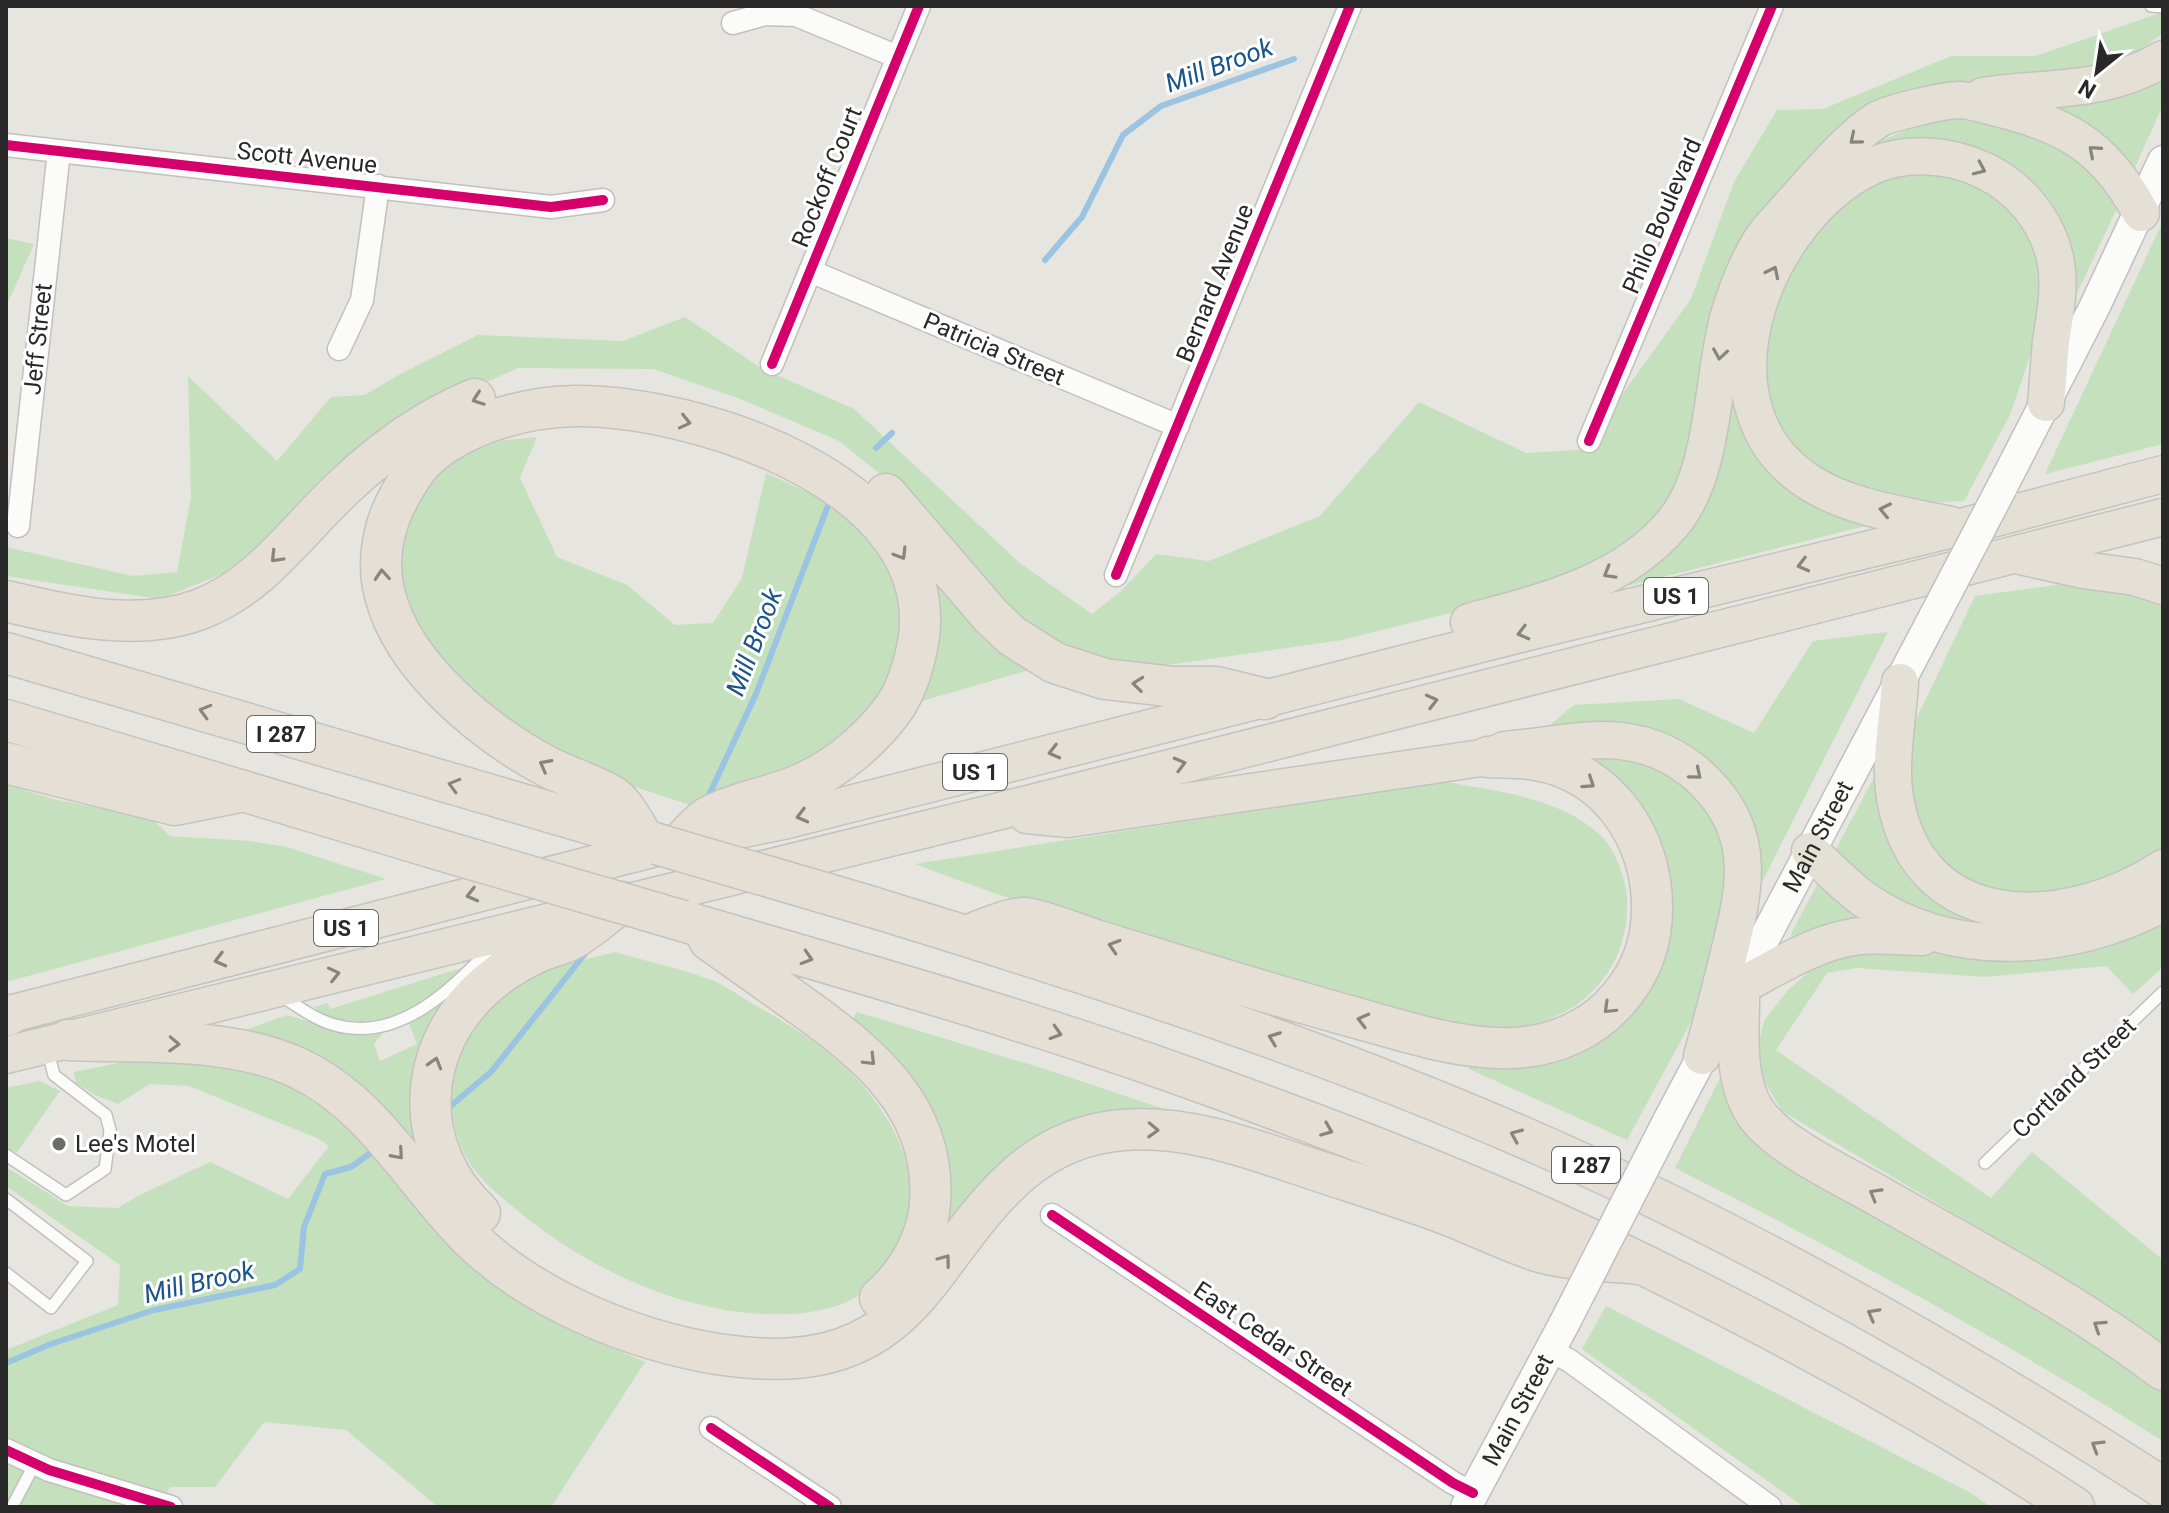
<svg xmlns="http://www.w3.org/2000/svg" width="2169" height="1513" font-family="Roboto,sans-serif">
<rect width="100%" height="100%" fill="#e6e5e0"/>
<path fill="#c5e0bc" d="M2163,12v21l-38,28 -154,24 -96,20 -197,390 -56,52 -55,37 -225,56 -182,26 -91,-7 -98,-85 -61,-76 -71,-57 -101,-43 -85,-29 -135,-1 -126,57 -79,73 -86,74 -67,27 -154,-23v-29l126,29 45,-4 14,-74 -3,-122 89,85 54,-64 34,-2 32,-19 81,-41 145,6 62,-24 76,51 93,41 167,155 71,50 29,-23 35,-37 53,7 111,-45 99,-114 107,51 53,-3 24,-29 88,-122 43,-117 43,-72 46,-1 128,-53h85z
M2163,73v32l-31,69 -120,-72z
M1935,118l86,5 73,42 25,39 -49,104 -10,-78 -43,-61 -87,-30 -55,4z
M1949,171l59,29 36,53 -4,74 -30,88 -46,86 -44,2 -85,-19 -57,-50 -15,-38 7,-88 42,-80 71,-55z
M2163,221v223l-118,30z
M6,238l28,6 -28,63z
M1731,365l94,145 40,16 -254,64 54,-42z
M537,437l-17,41 37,79 70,28 48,40 38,-2 29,-45 24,-105 81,38 46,58 9,65 -10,48 -60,70 -139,54 -73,-24 -91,-34 -99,-87 -29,-74 3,-83 56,-49 44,-15z
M913,547l120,122 -118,34z
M2084,581l79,15v258l-82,38 -92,3 -59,-43 -25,-58 9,-70 61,-128z
M1888,632l-139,276 -31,-138 -179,-36 35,-29 105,-6 75,34 59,-92z
M1888,751l11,93 129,85 -43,3 -99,-29 -51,-52z
M1616,756l54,14 29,26 23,35 9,32 -26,133 -78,144 -158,-71v-9l45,1 153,-125 -88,-177z
M1441,781c53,10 116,15 158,53 16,14 27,44 28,65 3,73 -49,124 -121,130 -115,9 -227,-42 -333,-77 -86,-29 -173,-55 -258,-88z
M6,784l47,15 98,19 19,18 79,5 38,6 99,32 -380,103z
M1820,879l52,35 -83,31 3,-13z
M2163,920v47l-30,27 -27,-28 -122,11 -127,-9 -30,5 -51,77 215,148 41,-46 131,108v86l-153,-99 -228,-136 -28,-47 10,-43 24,-31 32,-28 36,-11 182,-2 93,-11z
M616,952c32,10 67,17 98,29 13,6 26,15 39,23 32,18 66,39 94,65 48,46 91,126 44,187 -9,11 -17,25 -27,35 -15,15 -51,22 -72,23 -101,5 -205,-44 -280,-108 -16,-13 -34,-28 -44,-46 -34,-58 -13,-130 39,-170 26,-20 77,-30 109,-38z
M461,968v4c-35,28 -71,59 -119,49 -11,-2 -21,-5 -28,-14l14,-4 2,6z
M463,984l-4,12 -28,176 -195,-139 51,-18 52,16 12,2 35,-4 -12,15 6,17 37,-17 -9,-23z
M857,1012l191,58 181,61 -110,-14 -191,147 16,-79 -94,-162z
M205,1057l101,33 58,38 -1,16 172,160 52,33 58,25 -94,145h-113l-92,-77 -82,-8 -49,65h-45l-11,20h-153v-157l112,-45 2,-40 -114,-79v-19l62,39 50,2 20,-12 72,-34 78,37 41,-53 -12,-8 -128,-52 -39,-2 -32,20 -23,-9 -19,-12 -2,-11 64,-13z
M1720,1078l13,34 259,167 171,106v56c-158,-100 -321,-189 -488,-273z
M39,1081l21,10 -43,61 -11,-3v-61z
M1606,1306l363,186 22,15h-187l-222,-158z"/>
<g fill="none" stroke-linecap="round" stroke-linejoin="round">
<path stroke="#9ac4e1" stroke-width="6" d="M1045,260l37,-43 41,-82 38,-29 133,-47
M876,448l16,-15
M710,793l46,-99 73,-191
M448,1108l43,-36 97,-122
M6,1363l45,-19 103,-34 121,-25 25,-16 4,-42 21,-53 26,-7 21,-15"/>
<defs>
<path id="service" d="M2151,6l12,1
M281,996c17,10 34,24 54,29 63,18 118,-36 157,-78
M6,1155l60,40 39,-26 5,-39 -4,-15 -52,-40 -7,-27
M1985,1163l178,-171
M6,1199l81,62 -36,47 -45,-35
M12,1507l22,-42"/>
<path id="minor" d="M733,23l32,-9 31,1 102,42
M6,145l545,62 52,-7
M810,271l368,155
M339,349l23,-49 16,-114
M772,364l147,-358
M1589,441l183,-435
M18,526l41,-375
M1116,575l234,-569
M1052,1215l401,268 20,10
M1550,1350l20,11 200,146
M711,1428l119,79
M6,1450l43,20 122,37"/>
<g id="secondary">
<path d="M2002,487l92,-179 69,-147"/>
<path id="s1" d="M1735,994l200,-379"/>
<path d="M1667,1123l46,-87"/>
<path id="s2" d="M1466,1507l98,-183"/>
</g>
<path id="trunk" d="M1983,96c65,-10 121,-2 180,-37
M1951,525c-46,-10 -98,-16 -139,-41 -122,-75 -50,-263 56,-316 36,-18 82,-14 117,3 35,17 61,49 70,87 6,28 0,57 -4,84 -2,21 -3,41 -5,61
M2020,556l63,14 52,7 28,9
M1469,622c73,-20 153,-38 204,-99 43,-52 38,-144 56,-208 8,-26 17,-50 31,-73 8,-13 21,-25 31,-37 27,-29 53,-63 86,-85 11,-7 68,-20 82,-20 10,0 21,4 30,6 75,18 114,37 152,107
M1900,682c-2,37 -11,79 -5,116 24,140 174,132 268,70
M1027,815l41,4 420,-62 17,-7c36,-3 81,-13 116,-9 34,4 63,19 86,43 53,54 36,112 20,177 -8,32 -16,64 -25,95
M1810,851c18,16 35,35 55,49 88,61 207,52 298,3
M1739,987c37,-19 72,-43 114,-50 22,-4 46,0 69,0
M6,1015l677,-174 100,-20 753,-191 425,-103 202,-53
M6,1055l990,-243 1167,-295"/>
<path id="motorway" d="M886,494l105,122 21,20 43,27 50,16 70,8h41l49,12
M6,601c61,15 131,31 192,9 63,-23 99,-80 147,-124 38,-36 81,-67 130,-87
M6,653l649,190
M6,720l424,127
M6,763l169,42 65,-13
M644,840c-8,-13 -18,-33 -29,-42 -13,-10 -50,-22 -67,-31 -64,-34 -145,-100 -163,-172 -9,-33 -2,-70 15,-100 7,-12 14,-26 25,-36 37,-35 100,-52 150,-53 121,-1 370,78 343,237 -4,21 -10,43 -22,62 -22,32 -59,64 -95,79 -29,13 -63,17 -91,32 -10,5 -19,17 -27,25
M872,907c241,74 482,152 711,257 201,92 395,204 580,324
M683,921c171,50 342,98 509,158 133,48 268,99 396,159 163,77 334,170 486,269
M966,936c14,-5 45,-19 58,-18 19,2 55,17 75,23 87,27 173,54 261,78 51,14 100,31 154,29 40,-2 80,-19 106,-51 21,-25 32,-55 32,-88 1,-70 -43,-137 -116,-149 -15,-3 -32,-2 -48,-3
M709,940c30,21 60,43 90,64 70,50 138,104 131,199 -2,35 -23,72 -50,95
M1739,987c1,40 -7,90 16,125 22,34 93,66 129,87 94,54 193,105 279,171
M6,1015h2
M68,1040c75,3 161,-4 230,28 75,35 115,113 171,169 62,62 163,103 248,117 47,7 97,9 141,-12 33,-15 58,-43 79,-71 51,-68 94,-134 186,-141 63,-5 124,17 183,37 48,16 97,31 145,49 27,11 54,24 83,34 27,10 76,11 106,14
M480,1213c-69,-65 -65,-166 6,-228 15,-13 34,-25 52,-33 11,-5 24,-7 34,-13 18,-10 34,-25 50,-37"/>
</defs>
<use href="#service" stroke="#c1c0c0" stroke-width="14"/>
<use href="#minor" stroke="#c1c0c0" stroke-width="25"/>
<use href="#secondary" stroke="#c1c0c0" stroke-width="33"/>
<use href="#trunk" stroke="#c3c3c1" stroke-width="39"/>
<use href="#motorway" stroke="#c3c3c1" stroke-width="43"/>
<use href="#service" stroke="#fbfbfa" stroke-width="11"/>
<use href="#minor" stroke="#fbfbfa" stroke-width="22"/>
<use href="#secondary" stroke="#fbfbfa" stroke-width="30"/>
<use href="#trunk" stroke="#e4e0d5" stroke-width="36"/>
<use href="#motorway" stroke="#e6dfd5" stroke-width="40"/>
<defs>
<path id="secondary-bridge" d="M1935,615l67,-128
M1564,1324l103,-201"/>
<path id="motorway-bridge" d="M657,844l215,63
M430,847l253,74"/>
</defs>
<use href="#secondary-bridge" stroke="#c1c0c0" stroke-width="33" stroke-linecap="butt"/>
<use href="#motorway-bridge" stroke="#c3c3c1" stroke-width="43" stroke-linecap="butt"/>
<use href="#secondary-bridge" stroke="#fbfbfa" stroke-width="30"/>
<use href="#motorway-bridge" stroke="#e6dfd5" stroke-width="40"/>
<defs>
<path id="cycleway" d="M6,145l545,62 52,-7
M772,364l147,-358
M1589,441l183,-435
M1116,575l234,-569
M1052,1215l401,268 20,10
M711,1428l119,79
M6,1450l43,20 122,37"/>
</defs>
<use href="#cycleway" stroke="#fff" stroke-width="15"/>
<use href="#cycleway" stroke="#d6006c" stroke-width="10"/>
</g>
<defs><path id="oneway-chevron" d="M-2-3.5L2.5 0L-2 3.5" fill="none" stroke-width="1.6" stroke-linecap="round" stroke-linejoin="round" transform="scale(2)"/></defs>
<g stroke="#86847f">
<use href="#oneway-chevron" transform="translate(1855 139) rotate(140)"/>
<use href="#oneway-chevron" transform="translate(2094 151) rotate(-139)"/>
<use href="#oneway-chevron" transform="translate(1980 169) rotate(24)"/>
<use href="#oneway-chevron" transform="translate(1773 272) rotate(-64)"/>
<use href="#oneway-chevron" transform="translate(1720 354) rotate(99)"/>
<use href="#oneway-chevron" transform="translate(1885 510) rotate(-168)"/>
<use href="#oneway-chevron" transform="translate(1803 565) rotate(166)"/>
<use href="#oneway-chevron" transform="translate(1609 573) rotate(150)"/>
<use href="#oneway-chevron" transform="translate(1523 633) rotate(165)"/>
<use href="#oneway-chevron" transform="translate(1432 701) rotate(-14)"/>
<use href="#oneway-chevron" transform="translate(1054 752) rotate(166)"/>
<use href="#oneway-chevron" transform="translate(1180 764) rotate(-15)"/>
<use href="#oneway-chevron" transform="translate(1696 774) rotate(40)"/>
<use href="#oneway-chevron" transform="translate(802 816) rotate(166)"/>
<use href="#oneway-chevron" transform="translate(472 895) rotate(166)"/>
<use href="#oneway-chevron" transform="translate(220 960) rotate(166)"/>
<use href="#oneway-chevron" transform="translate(334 974) rotate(-13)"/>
</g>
<g stroke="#88847f">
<use href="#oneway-chevron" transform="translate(478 399) rotate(160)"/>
<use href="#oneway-chevron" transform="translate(685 422) rotate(13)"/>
<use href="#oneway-chevron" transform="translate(901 554) rotate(59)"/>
<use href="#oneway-chevron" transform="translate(276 557) rotate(134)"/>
<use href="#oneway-chevron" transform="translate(382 575) rotate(-94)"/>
<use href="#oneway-chevron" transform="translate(1138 684) rotate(-174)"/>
<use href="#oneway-chevron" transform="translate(205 711) rotate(-164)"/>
<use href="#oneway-chevron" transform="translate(545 765) rotate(-152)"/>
<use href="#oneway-chevron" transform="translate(1589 783) rotate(34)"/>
<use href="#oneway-chevron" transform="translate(454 785) rotate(-164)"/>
<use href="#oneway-chevron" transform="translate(1114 946) rotate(-163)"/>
<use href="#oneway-chevron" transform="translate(807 958) rotate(17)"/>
<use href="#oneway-chevron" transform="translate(1609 1008) rotate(136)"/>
<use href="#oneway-chevron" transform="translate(1363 1020) rotate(-165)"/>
<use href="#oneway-chevron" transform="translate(1056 1033) rotate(17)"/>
<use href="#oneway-chevron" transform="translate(1274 1038) rotate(-159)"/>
<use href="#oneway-chevron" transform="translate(174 1044) rotate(2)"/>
<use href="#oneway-chevron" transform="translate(870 1060) rotate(45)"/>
<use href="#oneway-chevron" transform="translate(435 1063) rotate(-74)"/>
<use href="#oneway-chevron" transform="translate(1153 1130) rotate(2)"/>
<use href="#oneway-chevron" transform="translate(1327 1130) rotate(22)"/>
<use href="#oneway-chevron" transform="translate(1516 1135) rotate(-157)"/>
<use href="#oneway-chevron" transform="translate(398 1154) rotate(49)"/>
<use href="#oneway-chevron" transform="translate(1875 1194) rotate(-150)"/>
<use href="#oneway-chevron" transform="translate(945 1260) rotate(-53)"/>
<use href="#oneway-chevron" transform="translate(1873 1314) rotate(-151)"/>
<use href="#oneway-chevron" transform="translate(2099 1326) rotate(-147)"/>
<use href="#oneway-chevron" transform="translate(2097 1446) rotate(-148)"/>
</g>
<circle fill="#6b6b69" stroke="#fff" stroke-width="3" cx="59" cy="1144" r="8"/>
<g text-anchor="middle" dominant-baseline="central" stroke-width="6" stroke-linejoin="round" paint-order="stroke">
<g fill="#fff" stroke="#696969" stroke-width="2">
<rect x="1644" y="578" width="64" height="36" rx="6"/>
<rect x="247" y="716" width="68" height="36" rx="6"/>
<rect x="943" y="754" width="64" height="36" rx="6"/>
<rect x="314" y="910" width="64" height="36" rx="6"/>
<rect x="1552" y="1147" width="68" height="36" rx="6"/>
</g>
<g font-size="22" font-weight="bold" fill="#292929">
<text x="1676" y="596">US 1</text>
<text x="281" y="734">I 287</text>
<text x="975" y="772">US 1</text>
<text x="346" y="928">US 1</text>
<text x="1586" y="1165">I 287</text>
</g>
<g font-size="24" fill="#292929" stroke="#fff">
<text transform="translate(307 158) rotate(6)">Scott Avenue</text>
<text transform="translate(827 177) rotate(-68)">Rockoff Court</text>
<text transform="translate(1662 216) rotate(-67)">Philo Boulevard</text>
<text transform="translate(1215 283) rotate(-68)">Bernard Avenue</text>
<text transform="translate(38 339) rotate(-84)">Jeff Street</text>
<text transform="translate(994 349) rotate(23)">Patricia Street</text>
<text stroke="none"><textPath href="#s1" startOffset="178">Main Street</textPath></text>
<text transform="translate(2074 1078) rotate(-44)">Cortland Street</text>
<text transform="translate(1273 1339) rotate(34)">East Cedar Street</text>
<text stroke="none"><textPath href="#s2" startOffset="110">Main Street</textPath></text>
</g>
<g font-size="24" fill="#292929" stroke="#fff" text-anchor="start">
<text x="75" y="1144">Lee's Motel</text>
</g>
<g font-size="26" font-style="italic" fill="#1b548b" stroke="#fff">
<text transform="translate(1219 65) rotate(-20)">Mill Brook</text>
<text transform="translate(754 642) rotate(-69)">Mill Brook</text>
<text transform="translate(199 1282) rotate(-13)">Mill Brook</text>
</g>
</g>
<rect width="2169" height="1513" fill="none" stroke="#292929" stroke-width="16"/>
<g transform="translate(2097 72) rotate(210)" stroke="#ffffff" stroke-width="6" paint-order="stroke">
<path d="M0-6L14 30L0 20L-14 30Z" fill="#292929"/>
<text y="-12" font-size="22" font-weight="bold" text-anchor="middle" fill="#292929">N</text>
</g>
</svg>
